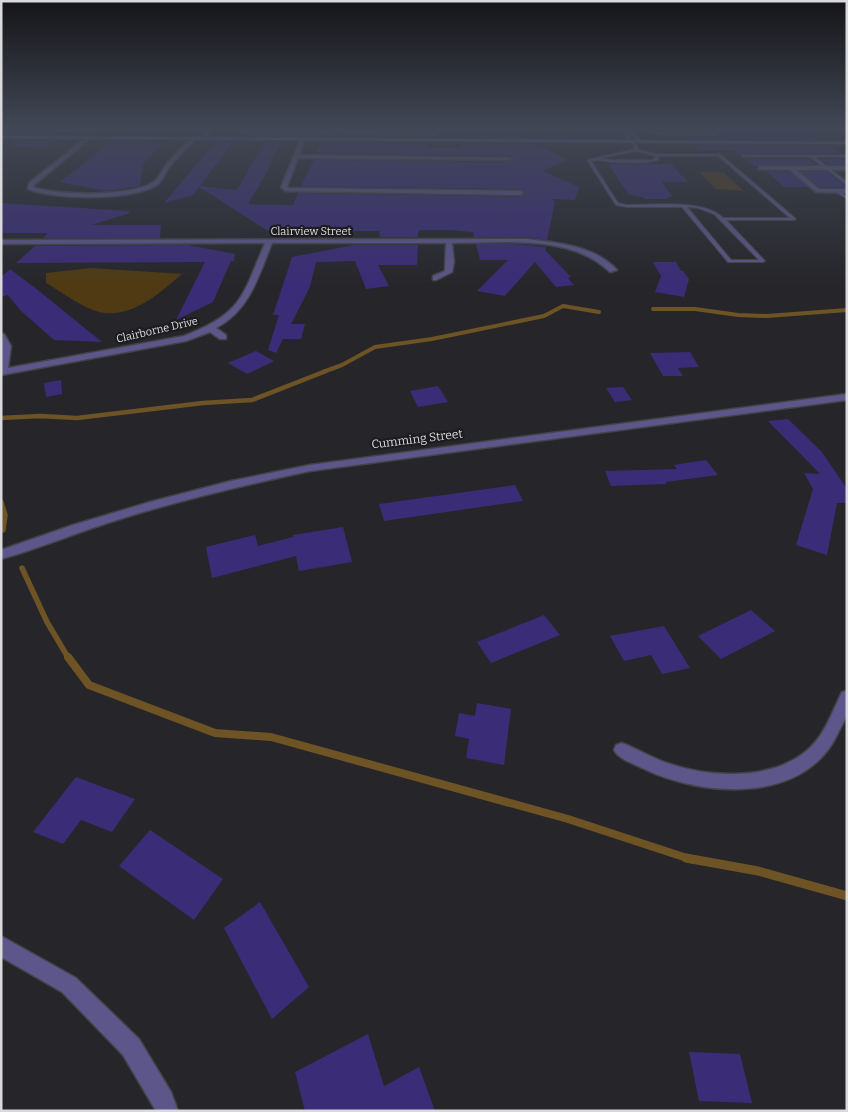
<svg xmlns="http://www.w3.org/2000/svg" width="848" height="1112" font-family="Bitter,serif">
<rect width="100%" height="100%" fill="#26262a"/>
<path fill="#4f3a13" d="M699,172h24l21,19 -28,-2z
M91,268l91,6c-21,18 -47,42 -77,39 -19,-2 -43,-21 -59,-30v-10z"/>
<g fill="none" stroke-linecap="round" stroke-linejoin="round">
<path stroke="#6e5324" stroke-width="4" d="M653,309h42l43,6 29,1 80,-6
M323,372l19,-7 33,-18 57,-8 112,-23 19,-10 36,6"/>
<path stroke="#6e5324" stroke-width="4.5" d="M1,418l39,-2 37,2 126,-15 49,-3 74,-29"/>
<path stroke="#6e5324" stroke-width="5.5" d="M1,502l4,13 -2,15
M22,568l25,54 22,37"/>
<path stroke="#6e5324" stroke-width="8" d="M68,657l21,28 126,48 56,4 297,82 125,41"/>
<path stroke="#6e5324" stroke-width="9" d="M686,858l72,13 89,25"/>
</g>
<path fill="#3b2c77" d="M12,128h35l7,5h14l-2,2 -54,-1z
M139,128h24l-9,7h-35z
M345,128h84v3z
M458,128h42l21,10 -62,-1z
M723,128h82l17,12 -134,-1 -3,-3 30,1 9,-4z
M324,135h33l71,2 -105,-1z
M12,140h45l-9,7 -36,-1z
M112,141h36l-3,2h19l-21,21 -3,22 -34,5 -46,-9z
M216,141l17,1 -33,44 35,4 5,-5 24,-43h17l-13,25h2l-22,37 45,1 5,-12 222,4 5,-3 -5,-5 -219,-3 13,-26 195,2 5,-4 -2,-2 -196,-3 5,-11 107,1 -1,5h33l-1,-5 75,1 34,15 -25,12 36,16 -4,13 -23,-1 3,3 -8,38 -21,-3h-52l-1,-5 -23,-2h-30l-2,2v5h-38l-1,-6h-111l-69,-44 -6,8 -29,8z
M694,145l136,1 11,7 -103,1 -5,-4h-35z
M746,159h63l7,5 -62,2z
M820,159h27v5h-20z
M608,164h63l17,18h-26l10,15h-6l2,2h-23l-2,-2 -14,-2z
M766,171l23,1 19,15h-24z
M801,172h26l20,15h-27z
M1,203l128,8 1,2 -39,12h70l-1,13h-117l5,-5h-47z
M476,244h38l32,3 -1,3 26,27 -3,1 6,7 -18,2 -21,-25 -30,34 -28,-5 31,-31h-28z
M188,245l47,9 -1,7h-3l-18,41 -37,18 29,-58 -189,1 19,-17z
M354,245h64l-1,20h-39l11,21 -23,3 -11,-28 -39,1 -6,25 -19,37h14l-4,15h-18l-7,14 -8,-3 11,-35h-6l19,-58z
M653,262h23l5,9h2l6,8 -5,18 -29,-5 6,-16z
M10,269l29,22 63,51 -48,-2 -33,-29 -13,-16 -7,2v-20z
M256,351l18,10 -27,13 -19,-11z
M690,352l9,15 -21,1 5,8h-20l-13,-23z
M61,380l1,14 -16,3 -2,-14z
M438,386l10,16 -30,5 -8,-16z
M623,387l9,13 -17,2 -9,-14z
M788,419l34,33 25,37v14h-10l-10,52 -31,-10 17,-56 -9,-16 16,1 -52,-53z
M706,460l12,15 -52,7v2l-55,2 -6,-15 72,-2 -3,-4z
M515,485l8,16 -139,20 -5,-17z
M343,527l9,35 -53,9 -3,-15 -84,22 -6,-31 49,-12 3,11 35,-9v-2z
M751,610l24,21 -54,28 -23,-23z
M544,615l16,20 -69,28 -14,-21z
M664,626l26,42 -28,6 -11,-19 -27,6 -14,-25z
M477,703l34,6 -7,56 -38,-7 3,-19 -14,-3 4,-23 16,3z
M76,777l59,22 -23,33 -31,-12 -18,24 -30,-12z
M150,830l73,49 -29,41 -75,-54z
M260,902l49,85 -37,32 -48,-91z
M368,1034l16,52 35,-19 16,44h-130l-10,-39z
M689,1052l51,2 12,49 -53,-2z"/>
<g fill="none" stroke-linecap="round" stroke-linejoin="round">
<defs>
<path id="lane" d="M195,130h14l2,1 -15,1z
M624,131l8,1 11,9 -3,1 -10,-8 -3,-1 4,8 -3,1z
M633,140l6,10 18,4h63l76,65 -2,1h-68l39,41 -2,1h-35l-46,-55h-55l-11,-2 -29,-45 48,-11 -4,-8zM635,151l20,5v2l-4,2h-40l-9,-2zM659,156h59l72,62h-67c-19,-19 -70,-13 -96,-13l-9,-2 -27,-42c7,-2 13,0 20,1 14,1 34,2 47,-2zM687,207l11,1 16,6 45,46h-28z
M742,155h105v2h-32l32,25v3l-37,-28h-67z
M836,190h2l9,6v3l-11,-7z"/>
<path id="street" d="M49,128l6,1 82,-1 -15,3h-68z
M210,128h4l-9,11h-4z
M229,128l76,4 38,-4 -1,3 90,2 5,-2 -1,-3h4l1,4 -9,3c-33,0 -67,-3 -100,-2 -24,1 -84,7 -103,-5z
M621,128h4l4,4 -4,1z
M633,128l23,4 58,1 4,-2 -3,-3h5l3,3 -8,4 -59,-1z
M88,136l4,1 -58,48 -1,2c23,9 103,10 122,-6 4,-4 7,-11 11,-16 8,-10 17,-19 26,-28l4,1c-9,11 -20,20 -28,31 -4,6 -6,12 -11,16 -26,16 -102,15 -129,4l1,-6z
M303,137l2,1 -6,17 213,3 -3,2 -211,-2 -11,29 2,1 231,3 3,2 -3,2 -235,-4 -4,-4 20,-49z
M760,166h87v4h-51l23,19h28v4l-31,-1 -26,-22 -32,-1z
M526,239c32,4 68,6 91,31l-7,2c-39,-38 -107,-29 -158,-29l2,19 -2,10 -16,8h-3v-4l12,-5 1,-28h-174c-14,34 -22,67 -56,85l10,7v4h-6l-10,-7 -24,9 -185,34v-41h3l7,12 -3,22 176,-32c59,-23 58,-39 81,-93l-264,1v-4z
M847,394v6l-537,71c-65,14 -130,29 -193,49 -39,12 -77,28 -116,39v-9l72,-25 77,-23 81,-21 79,-16z
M847,691c0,7 1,16 0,23 -2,7 -7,14 -10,21 -34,70 -136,62 -195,33 -9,-5 -24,-9 -28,-18l2,-5 6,-2c16,6 30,15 45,20 46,16 117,19 150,-23 11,-14 17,-32 25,-48z
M1,936l75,42 63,61 32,53 7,19h-22l-33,-56 -61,-63 -61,-35z"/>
<path id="secondary" d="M1,136l846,6v2l-846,-6z"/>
</defs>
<use href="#lane" stroke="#434347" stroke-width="2"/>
<use href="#street" stroke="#434347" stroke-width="3"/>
<use href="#secondary" stroke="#434347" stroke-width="3"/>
<use href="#lane" fill="#5c568a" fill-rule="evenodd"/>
<use href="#street" fill="#5c568a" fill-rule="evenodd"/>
<use href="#secondary" fill="#7a70c2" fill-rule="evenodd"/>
</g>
<linearGradient id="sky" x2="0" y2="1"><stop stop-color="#151517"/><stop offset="0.45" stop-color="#414755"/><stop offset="1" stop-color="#414755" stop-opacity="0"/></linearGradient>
<rect width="848" height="284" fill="url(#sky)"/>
<g text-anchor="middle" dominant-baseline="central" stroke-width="4.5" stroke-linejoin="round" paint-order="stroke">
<g font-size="11" fill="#dadadd" stroke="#1d1d20">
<text x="311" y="231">Clairview Street</text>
<text transform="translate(157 330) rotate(-13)">Clairborne Drive</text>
</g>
<g font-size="12" fill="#dadadd" stroke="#1d1d20">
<text transform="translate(417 439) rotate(-7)">Cumming Street</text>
</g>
</g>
<rect width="848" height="1112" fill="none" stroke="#dadadd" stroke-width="5"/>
</svg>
